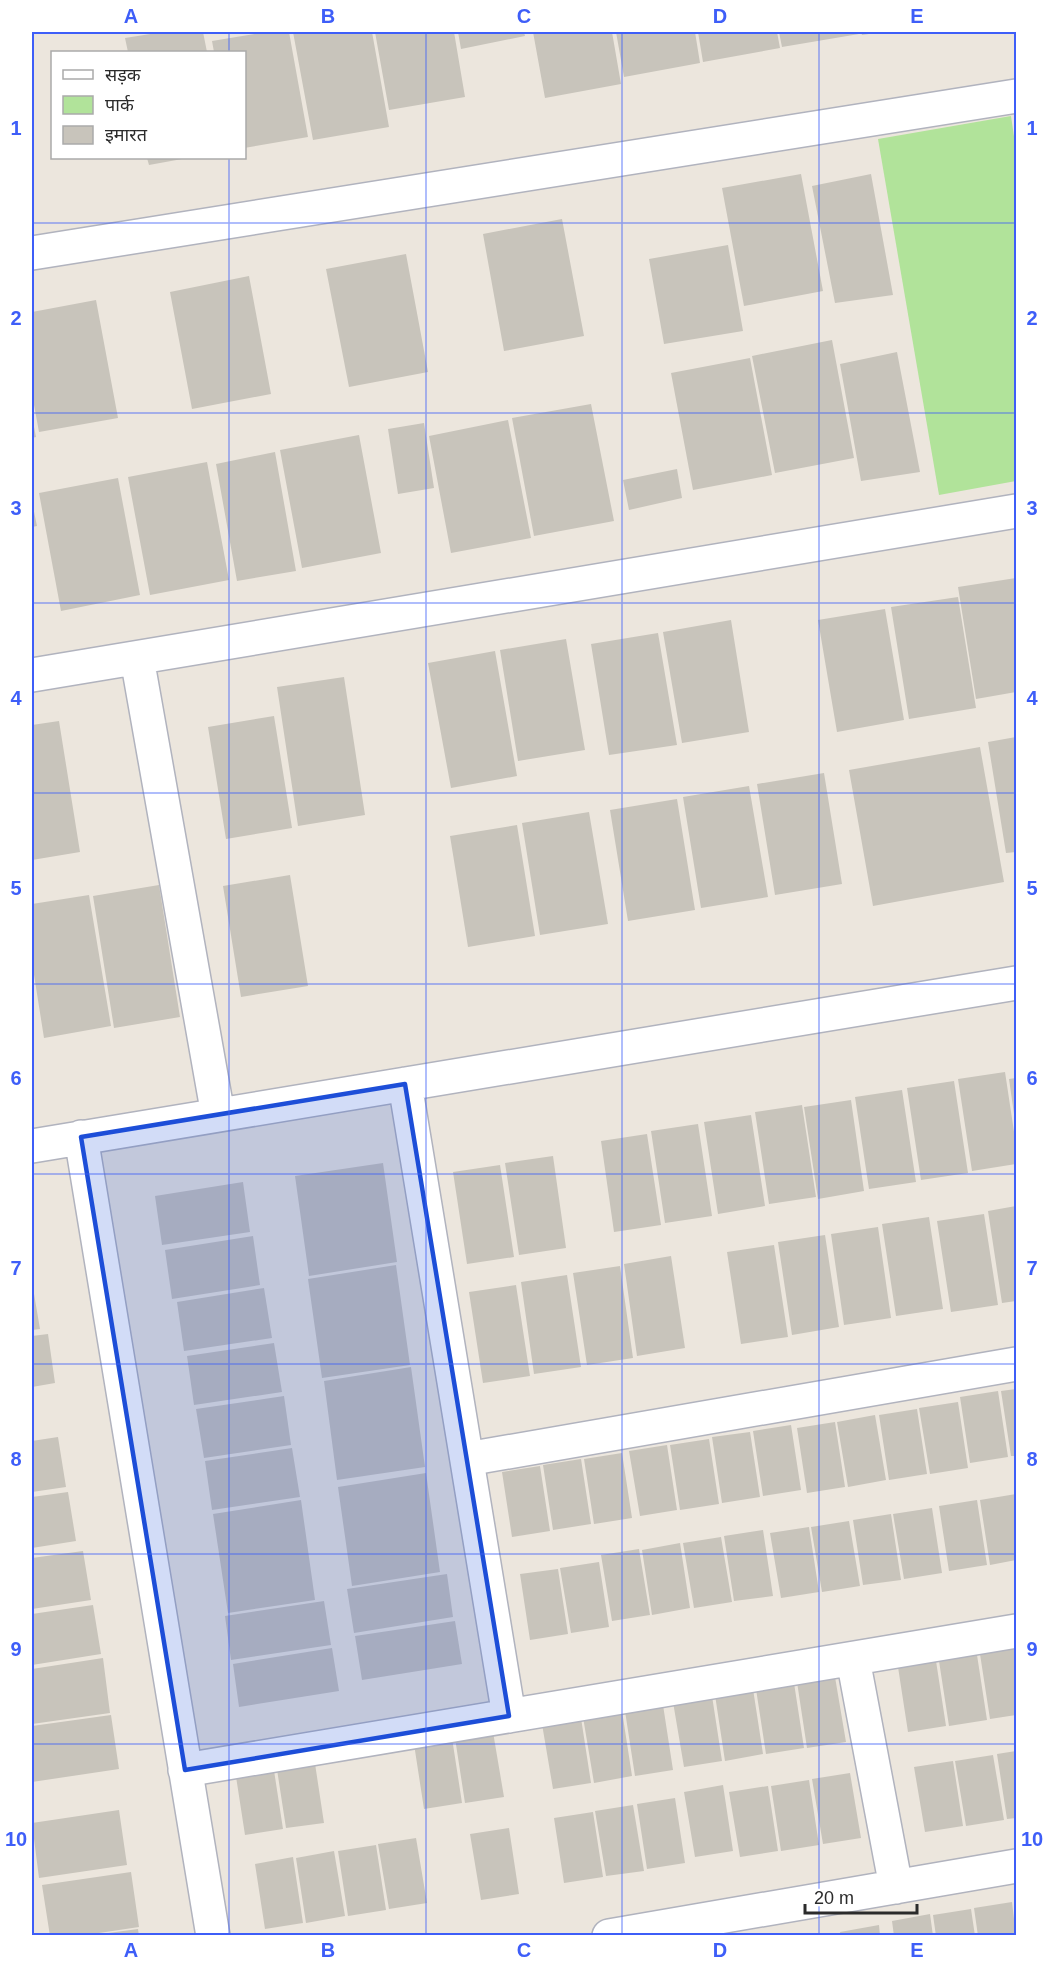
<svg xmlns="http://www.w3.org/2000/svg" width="1048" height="1967" font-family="Arial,'Noto Sans Devanagari',sans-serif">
<rect width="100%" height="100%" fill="#ece6dd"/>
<path fill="#b1e39a" d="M1011,116l5,34v331l-77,14 -61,-356z"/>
<path fill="#c8c4bb" d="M163,32h40l4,20h-79l-3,-14z
M266,32h23l19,105 -64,11v-96h-30l-2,-11z
M293,32h79l17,95 -76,13z
M375,32h79l11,65 -76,13z
M458,32h66l1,4 -64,13z
M533,32h79l9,52 -76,14z
M616,32h79l5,31 -76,14z
M698,32h79l3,16 -77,14z
M779,32h79l1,2 -77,13z
M861,32h15v1l-14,2z
M147,158h35v1l-33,6z
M801,174l22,117 -79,15 -22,-118z
M871,174l22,121 -58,8 -23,-117z
M562,219l22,117 -80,15 -21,-117z
M728,245l15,86 -79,13 -15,-85z
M406,254l22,118 -79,15 -23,-118z
M249,276l22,118 -79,15 -22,-117z
M96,300l22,118 -79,14 -7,-38v-82z
M832,340l22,118 -79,15 -23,-117z
M897,352l23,120 -59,9 -21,-117z
M750,358l22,117 -79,15 -22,-117z
M591,404l23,117 -80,15 -22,-118z
M32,417l4,20 -4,1z
M508,420l23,118 -80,15 -22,-117z
M424,423l10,65 -36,6 -10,-65z
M359,435l22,118 -79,15 -22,-118z
M275,452l21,119 -59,10 -21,-117z
M207,462l22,118 -79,15 -22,-118z
M677,469l5,29 -53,12 -6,-30z
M118,478l22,117 -79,16 -22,-118z
M32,502l5,24 -5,1z
M1016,578v114l-40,7 -18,-112z
M958,597l18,111 -67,11 -18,-112z
M885,609l19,111 -67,12 -19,-112z
M731,620l18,112 -67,11 -19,-111z
M658,633l19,112 -68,10 -18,-111z
M566,639l19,111 -67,11 -18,-111z
M495,651l22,125 -66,12 -23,-125z
M344,677l21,138 -67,11 -21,-139z
M274,716l18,112 -66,11 -18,-112z
M59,721l21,131 -48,8v-135z
M1016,737v115l-10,1 -18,-111z
M980,747l24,135 -131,24 -24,-136z
M824,773l18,111 -67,11 -18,-111z
M749,786l19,111 -67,11 -18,-111z
M677,799l18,111 -67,11 -18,-111z
M589,812l19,112 -68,11 -18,-112z
M517,825l18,111 -67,11 -18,-111z
M290,875l18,111 -67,11 -18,-111z
M159,885l21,132 -66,11 -21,-132z
M89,895l22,131 -67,12 -12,-76v-58z
M1005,1072l11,73v19l-44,7 -14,-92z
M1016,1078v43h-1l-6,-42z
M954,1081l14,92 -47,7 -14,-92z
M902,1090l14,92 -47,7 -14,-92z
M851,1100l13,91 -46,8 -14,-92z
M802,1105l14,92 -47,7 -14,-92z
M751,1115l14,91 -47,8 -14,-92z
M698,1124l14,92 -47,7 -14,-92z
M647,1134l14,91 -47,7 -13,-91z
M553,1156l13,92 -47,7 -14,-92z
M383,1163l14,99 -88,14 -14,-100z
M500,1165l14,92 -47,7 -14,-92z
M243,1182l7,50 -88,13 -7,-49z
M1016,1206v95l-14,2 -14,-92z
M984,1214l14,91 -47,7 -14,-91z
M929,1217l14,92 -47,7 -14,-92z
M878,1227l13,91 -47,7 -13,-91z
M825,1235l14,92 -47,8 -14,-93z
M253,1236l7,49 -88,14 -7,-49z
M774,1245l14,92 -47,7 -14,-92z
M671,1256l14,92 -48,8 -13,-92z
M396,1265l14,100 -88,13 -14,-99z
M620,1266l13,92 -46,7 -14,-92z
M567,1275l14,92 -47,7 -13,-92z
M32,1282l8,47 -8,1z
M516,1285l14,91 -47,7 -14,-91z
M264,1288l8,50 -88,13 -7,-49z
M48,1334l7,49 -23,4v-51z
M274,1343l8,49 -88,13 -7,-49z
M411,1367l14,100 -88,13 -13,-99z
M1016,1389v67h-5l-10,-65z
M998,1391l10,66 -38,6 -10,-66z
M284,1396l7,49 -87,13 -8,-49z
M958,1402l10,66 -38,6 -11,-66z
M917,1409l10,65 -38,6 -10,-65z
M875,1415l11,65 -38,7 -11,-65z
M835,1422l10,65 -38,6 -10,-65z
M791,1425l10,65 -38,6 -10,-65z
M750,1432l10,65 -38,6 -10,-66z
M58,1437l8,50 -34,5v-51z
M709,1439l10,65 -39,6 -10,-65z
M667,1445l10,65 -37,6 -11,-65z
M292,1448l8,49 -88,13 -7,-49z
M622,1453l10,65 -38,6 -10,-65z
M581,1459l10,65 -38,6 -10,-65z
M540,1466l10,65 -38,6 -10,-65z
M426,1473l14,99 -88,14 -14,-99z
M68,1492l8,49 -44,7v-51z
M1016,1494v66l-26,5 -10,-65z
M301,1500l14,100 -87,13 -15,-99z
M977,1500l10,65 -38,6 -10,-65z
M932,1508l10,65 -38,6 -11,-65z
M891,1514l10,66 -38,5 -10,-65z
M849,1521l11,65 -38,6 -11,-65z
M809,1527l10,65 -38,6 -11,-65z
M763,1530l10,66 -39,5 -10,-65z
M721,1537l11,65 -38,6 -11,-65z
M680,1543l10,65 -38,7 -10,-65z
M639,1549l11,66 -38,6 -11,-66z
M83,1551l8,49 -59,9v-51z
M599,1562l10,65 -38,6 -11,-65z
M558,1569l10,65 -38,6 -10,-66z
M447,1574l6,43 -99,16 -7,-44z
M324,1601l7,44 -100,15 -6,-44z
M93,1605l8,49 -69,11v-51z
M455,1621l7,43 -100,16 -7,-44z
M332,1648l7,43 -100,16 -6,-43z
M1016,1648v67l-26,4 -10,-65z
M977,1655l10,65 -38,6 -10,-65z
M103,1658l7,55 -78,11v-55z
M936,1661l10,65 -38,6 -10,-65z
M835,1677l11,65 -39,6 -10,-66z
M794,1683l10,65 -38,6 -10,-65z
M753,1689l10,65 -38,7 -10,-66z
M712,1696l10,65 -38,6 -11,-65z
M663,1705l10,65 -38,6 -10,-65z
M622,1711l10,65 -38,7 -11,-66z
M111,1715l8,54 -87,13v-56z
M581,1718l10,65 -38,6 -11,-65z
M493,1732l11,65 -39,6 -10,-65z
M452,1738l10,65 -38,6 -10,-65z
M1016,1751v67l-9,1 -10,-65z
M993,1755l11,65 -38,6 -11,-65z
M314,1757l10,66 -38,5 -10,-65z
M953,1761l10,65 -38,6 -11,-65z
M273,1764l10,65 -38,6 -10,-65z
M850,1773l11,65 -38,6 -11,-65z
M809,1780l10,65 -38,6 -10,-65z
M723,1785l10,66 -38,6 -11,-65z
M768,1786l10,65 -38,6 -11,-65z
M675,1798l10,65 -38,6 -10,-65z
M633,1805l11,66 -38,5 -11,-65z
M119,1810l8,55 -88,13 -7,-55z
M593,1812l10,65 -39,6 -10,-65z
M509,1828l10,66 -38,6 -11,-66z
M416,1838l11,65 -38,6 -11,-65z
M376,1845l10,65 -38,6 -10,-65z
M334,1851l11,65 -39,7 -10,-65z
M293,1857l10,66 -38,6 -10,-65z
M131,1872l8,55 -60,9h-29l-8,-51z
M1012,1902l4,34h-38l-4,-28z
M971,1909l4,27h-39l-3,-21z
M930,1914l3,22h-39l-2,-15z
M879,1925l1,11h-39l-1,-4z
M138,1929l1,7h-38v-2z"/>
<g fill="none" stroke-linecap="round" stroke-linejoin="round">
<defs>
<path id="minor" d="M32,253l984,-157
M137,658l81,457
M32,675l984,-164
M405,1084l104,632
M81,1137l132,799
M32,1146l984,-163
M467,1459l549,-95
M853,1659l43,228
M185,1770l831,-139
M609,1936l407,-70"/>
</defs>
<use href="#minor" stroke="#b1b3be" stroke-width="36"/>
<use href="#minor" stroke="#fff" stroke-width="33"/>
</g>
<path fill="#1d4ed8" fill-opacity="0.2" stroke="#1d4ed8" stroke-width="4.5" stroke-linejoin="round" d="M405,1084l104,632 -324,54 -104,-633z"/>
<path fill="none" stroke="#3e5ef8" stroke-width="1.5" stroke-opacity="0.55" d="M229,32v20M426,32v1904M622,32v1904M819,32v1904M229,158v1778M32,223h984M32,413h984M32,603h984M32,793h984M32,984h984M32,1174h984M32,1364h984M32,1554h984M32,1744h984"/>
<rect width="1048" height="1967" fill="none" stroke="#ffffff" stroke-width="66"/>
<rect x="51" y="51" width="195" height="108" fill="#ffffff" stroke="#aaaaaa" stroke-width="1.5"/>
<rect x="63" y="70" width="30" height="9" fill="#ffffff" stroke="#aaaaaa" stroke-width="1.5"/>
<text x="105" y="81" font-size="18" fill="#2b2b2b">सड़क</text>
<rect x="63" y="96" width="30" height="18" fill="#b1e39a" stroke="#aaaaaa" stroke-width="1.5"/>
<text x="105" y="111" font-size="18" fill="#2b2b2b">पार्क</text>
<rect x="63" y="126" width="30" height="18" fill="#c8c4bb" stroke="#aaaaaa" stroke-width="1.5"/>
<text x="105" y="141" font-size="18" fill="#2b2b2b">इमारत</text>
<path d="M805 1904v9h112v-9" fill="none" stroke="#2b2b2b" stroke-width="3"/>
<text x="814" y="1904" font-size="18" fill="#2b2b2b" stroke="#ffffff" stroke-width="4.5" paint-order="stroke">20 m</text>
<rect x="33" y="33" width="982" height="1901" fill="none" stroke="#3e5ef8" stroke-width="2"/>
<g font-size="20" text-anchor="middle" font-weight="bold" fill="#3e5ef8">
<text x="131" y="23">A</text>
<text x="328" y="23">B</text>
<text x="524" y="23">C</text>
<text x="720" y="23">D</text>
<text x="917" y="23">E</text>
<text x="16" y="135">1</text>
<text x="1032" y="135">1</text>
<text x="16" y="325">2</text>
<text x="1032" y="325">2</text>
<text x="16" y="515">3</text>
<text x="1032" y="515">3</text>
<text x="16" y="705">4</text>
<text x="1032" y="705">4</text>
<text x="16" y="895">5</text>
<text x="1032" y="895">5</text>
<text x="16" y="1085">6</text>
<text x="1032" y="1085">6</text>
<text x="16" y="1275">7</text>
<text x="1032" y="1275">7</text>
<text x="16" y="1466">8</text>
<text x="1032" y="1466">8</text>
<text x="16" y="1656">9</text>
<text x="1032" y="1656">9</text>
<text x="16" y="1846">10</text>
<text x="1032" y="1846">10</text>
<text x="131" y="1957">A</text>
<text x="328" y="1957">B</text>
<text x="524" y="1957">C</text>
<text x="720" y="1957">D</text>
<text x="917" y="1957">E</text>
</g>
</svg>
